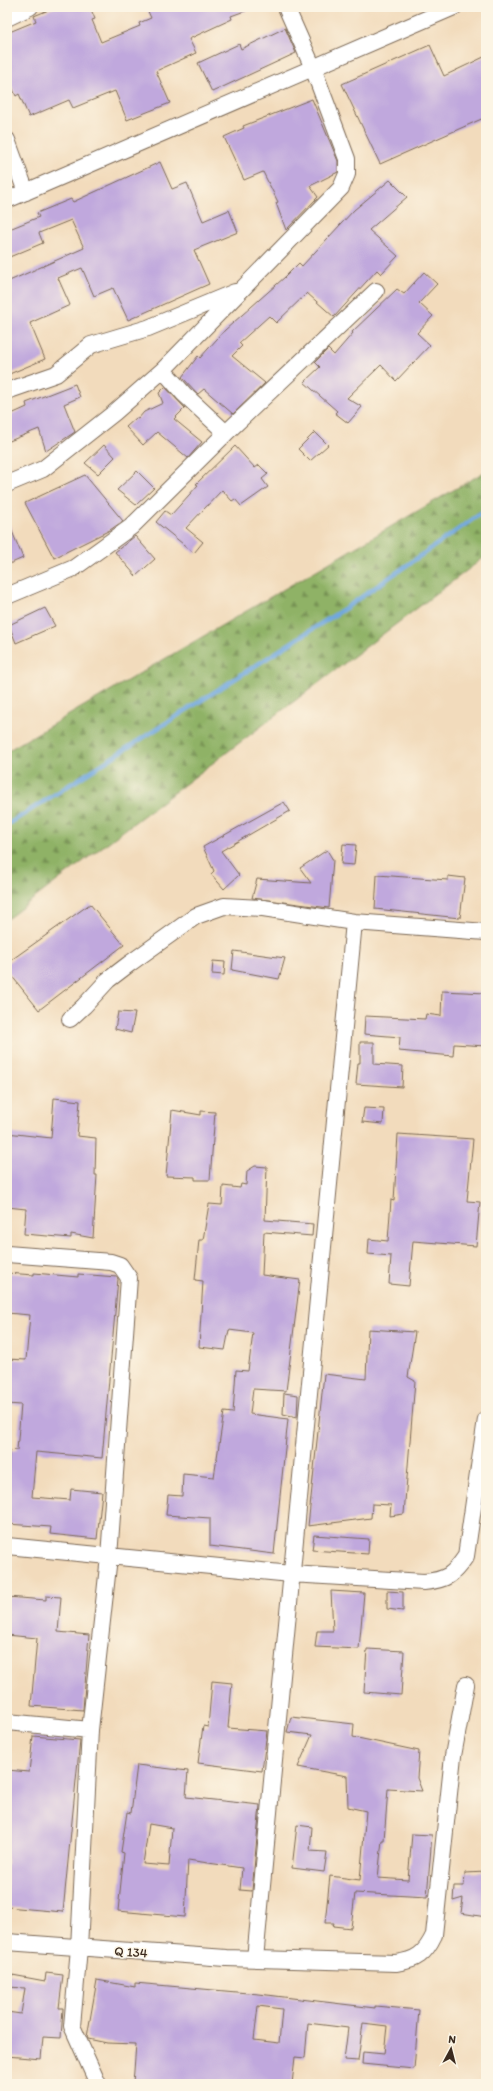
<svg xmlns="http://www.w3.org/2000/svg" width="493" height="2091" font-family="Itim,sans-serif">
<defs>
<pattern id="forest-firs" width="22" height="20" patternUnits="userSpaceOnUse"><rect width="22" height="20" fill="#8fb266"/><path d="M5 1l3.5 6h-7zM16 11l3.5 6h-7z" fill="#769153"/></pattern>
</defs>
<rect width="100%" height="100%" fill="#fcf5e5"/>
<filter id="ink" filterUnits="userSpaceOnUse"><feTurbulence type="fractalNoise" baseFrequency=".025" numOctaves="2"/><feDisplacementMap in="SourceGraphic" scale="8" xChannelSelector="R" yChannelSelector="G"/><feConvolveMatrix kernelMatrix="1 2 1 2 8 2 1 2 1" color-interpolation-filters="sRGB"/></filter>
<filter id="wash" filterUnits="userSpaceOnUse"><feTurbulence type="fractalNoise" baseFrequency=".012" numOctaves="4" result="noise"/><feDisplacementMap in="SourceGraphic" scale="16" xChannelSelector="R" yChannelSelector="G"/><feGaussianBlur stdDeviation="0.9" result="paint"/><feColorMatrix in="noise" values="0 0 0 0 0 0 0 0 0 0 0 0 0 0 0 0 0 1.4 0 .05"/><feComposite in="paint" operator="in"/></filter>
<g filter="url(#wash)">
<rect width="100%" height="100%" fill="#f2dbbc"/>
<path fill="url(#forest-firs)" stroke="#656e42" d="M486,471v85l-479,363v-168z"/>
<g fill="none" stroke-linecap="round" stroke-linejoin="round">
<path stroke="#71a8df" stroke-width="4.5" d="M7,825l340,-218 139,-97"/>
</g>
<g id="blocks">
<path fill="#c0a8dd" fill-rule="evenodd" d="M56,7h34l5,12 -3,1 9,22 39,-16 -1,-3 12,-5 -5,-11 107,1 -22,8 1,3 -43,20 7,14 -40,18 14,32 -43,17 -12,-29 -42,17 -4,-8 -40,17 -10,-23 -3,2 -9,-20v-43l29,-12 -2,-5z
M285,28l11,25 -84,39 -14,-29 41,-19 2,5z
M430,45l14,31 42,-20v61l-106,47 -38,-80z
M312,99l26,62v11l-28,14 8,11 -32,33 -10,-27 2,-1 -15,-30 -19,8 -20,-43 20,-9 -1,-2z
M160,162l12,27 15,-6 16,38 26,-11 9,22 -44,18 15,34 -81,36 -15,-32 -19,8 -12,-28 -24,10 12,27 -40,18 15,36 -38,16v-93l77,-34 -13,-28 -32,13 4,10 -36,15v-28l32,-13 -2,-4 34,-14 2,3z
M390,180l17,17 -38,33 29,26 -17,18 -4,-4 -43,47 -27,-24 -31,30 -7,-7 -30,27 3,3 -10,10 33,27 -32,31 -29,-25 -6,5 -16,-17 16,-21 2,2 25,-28 60,-53 14,-14 3,3 52,-56z
M424,272l13,12 -18,19 14,13 -16,17 13,12 -34,36 -15,-16 -34,33 15,9 -14,16 -13,-10 2,-2 -33,-29 16,-15 -5,-5 13,-13 6,6 19,-22 -1,-1 45,-43 7,5z
M75,384l5,13 -16,7 11,28 -29,19 -7,-22 -32,13v-26l20,-9 -1,-4z
M165,387l20,21 -11,11 28,23 -14,16 -31,-26 -14,13 -17,-18 10,-9 2,1 6,-7 19,-9 -4,-10z
M315,432l13,13 -18,16 -12,-12z
M104,445l11,12 -17,17 -13,-11z
M235,446l20,22 4,-3 9,9 -6,5 6,8 -27,19 -6,-7 -3,2 -10,-11 -36,38 17,14 -9,11 -38,-31 9,-11 6,4 27,-30 -2,-1z
M137,471l17,17 -18,17 -19,-15z
M85,475l38,46 -13,9 -56,28 -29,-55z
M7,519l16,39 -16,7z
M135,536l20,23 -19,17 -21,-24z
M45,608l10,18 -39,17 -7,-18z
M284,802l6,9 -69,40 18,24 -15,14 -13,-15 3,-3 -11,-24z
M343,844l13,1 -2,20 -13,-1z
M327,850l6,10 -4,48 -77,-10 5,-19 54,4 -11,-15z
M377,875l71,5v-4l17,2 -5,40 -85,-9z
M90,904l34,41 -85,65 -32,-40v-7z
M234,951l51,7 -6,21 -47,-9z
M213,961l12,1 -1,13 -12,-1z
M442,991l44,2v53l-32,-2 -1,12 -54,-5 1,-14 -36,-3 1,-18 60,3 1,-5 15,2z
M118,1012l17,1 -4,20 -16,-4z
M360,1042h14v22l29,2 -1,21 -46,-3 2,-21h2z
M54,1098l26,3 -3,35 19,2 -1,37h2l-4,63 -22,-4v4l-47,-4 2,-25 -19,-2v-74l44,5z
M364,1108l20,1 -1,15 -21,-2z
M172,1110l29,5v-4l14,1 -5,68h-15v-3l-29,-1z
M398,1134l75,5 -6,62 13,1 -4,44 -63,-5 -4,45 -20,-2 2,-28 -23,-2 1,-15 19,2 3,-41 3,1z
M255,1166l12,1 -2,53 48,4 -1,12 -48,-4 -2,43 38,5 -14,111 -33,-2 -3,25 38,5 -14,135 -64,-8v-28l-44,-3 2,-20 14,1 1,-22 31,3 10,-65 9,1 3,-43 12,1 5,-38 -24,-3 -4,20 -26,-3 4,-66 -8,-1 4,-40h4l6,-36 13,1 1,-19 17,2 1,-4 5,1 1,-14z
M7,1273l27,2v-2l44,4v-3l39,3 1,2 -16,179 -66,-6 -4,45 38,3 1,-11 31,3 -5,47 -47,-5 1,-7 -44,-3 2,-73 8,-1 4,-45 -14,-1v-45l19,1 4,-45 -23,-2z
M368,1329l47,3 -7,45 7,4 -11,133 -14,2 1,-11 -19,-1 -1,14 -63,8 16,-152 42,5z
M284,1393l14,2 -1,22 -14,-3z
M314,1535l55,4 -1,15 -56,-4z
M331,1591l33,2 -5,56 -44,-2 2,-16h16z
M387,1591l16,1v19l-16,-2z
M46,1596l15,1 -3,35 31,3 -6,75 -52,-4 6,-68 -30,-3v-38l39,3z
M367,1649l37,2 -3,44 -37,-3z
M212,1681l20,2 -4,45 39,3 -5,40 -64,-8 5,-37 5,1z
M291,1717l63,7 -1,13 66,14 -2,27 5,13 -34,-2 -4,51h-2l-4,38 30,2 4,-46 20,1 -5,62 -72,-4 -4,35 -18,-2 1,-3h-9l5,-47 30,4 6,-69 -18,-4 -1,-31 -49,-9 14,-32 -25,-3z
M33,1736l47,4 -17,172 -56,-5v-137l22,2z
M137,1765l51,6 -2,26 74,8 -8,86 -12,-1 2,-22 -54,-8 -3,57 -67,-6 6,-58 -3,-1 6,-40 4,1zM149,1824l23,4 -3,38 -26,-2z
M297,1825l15,2 -2,24 17,1 -3,20 -32,-4z
M486,1872v45l-25,-4 2,-15 -10,3 1,-15h10l1,-13z
M46,1973l17,2 -4,33h4l-2,30 -18,-1 -2,22 -34,-3v-44l14,2 4,-26 -18,-1v-13l38,7z
M97,1980l38,7v-4l124,11 116,14v-2l44,4 -5,59 -52,-5 1,-12 21,2 3,-28 -24,-3 -5,38 -14,-1 4,-32 -40,-5 -3,35 -10,-1 -3,27h-159l3,-40 -29,-1 -19,-4 -1,-2zM258,2006l24,3 -3,34 -25,-3z"/>
</g>
</g>
<g filter="url(#ink)">
<use href="#blocks" fill-opacity="0" stroke="#7b6855" stroke-width="1"/>
<g fill="none" stroke-linecap="round" stroke-linejoin="round">
<defs>
<path id="minor" d="M7,18l23,-11
M7,140l19,52
M7,200l447,-193
M163,370l21,24 42,39
M7,391l49,-17 35,-29 57,-17 87,-36
M7,484l36,-15 71,-56 49,-43 178,-182 6,-14v-15l-34,-91 -27,-61
M7,596l67,-28 57,-41 95,-94 150,-142
M70,1019l14,-13 24,-26 21,-16 67,-48 28,-10 39,2 91,14 132,10
M7,1254l104,8 9,3 9,13 -20,279 -19,173 -11,218 -7,78 26,58
M7,1546l284,28 133,8c23,-2 29,-7 42,-26l20,-137
M7,1722l83,8
M7,1942l219,16 170,5c21,-3 29,-9 38,-28l19,-179 13,-71
M255,1959l99,-1037"/>
</defs>
<use href="#minor" stroke="#7b6855" stroke-width="18"/>
<use href="#minor" stroke="#fff" stroke-width="16"/>
</g>
</g>
<g text-anchor="middle" dominant-baseline="central" stroke-width="3" stroke-linejoin="round" paint-order="stroke">
<g font-size="13" fill="#3b2a1e" stroke="#fcf5e5">
<text transform="translate(131 1952) rotate(4)">Q 134</text>
</g>
</g>
<rect width="493" height="2091" fill="none" stroke="#fcf5e5" stroke-width="24"/>
<g transform="translate(451 2049) rotate(7)" stroke="#fcf5e5" stroke-width="3" paint-order="stroke">
<path d="M0-3L7 15L0 10L-7 15Z" fill="#3b2a1e"/>
<text y="-6" font-size="11" font-weight="bold" text-anchor="middle" fill="#3b2a1e">N</text>
</g>
</svg>
